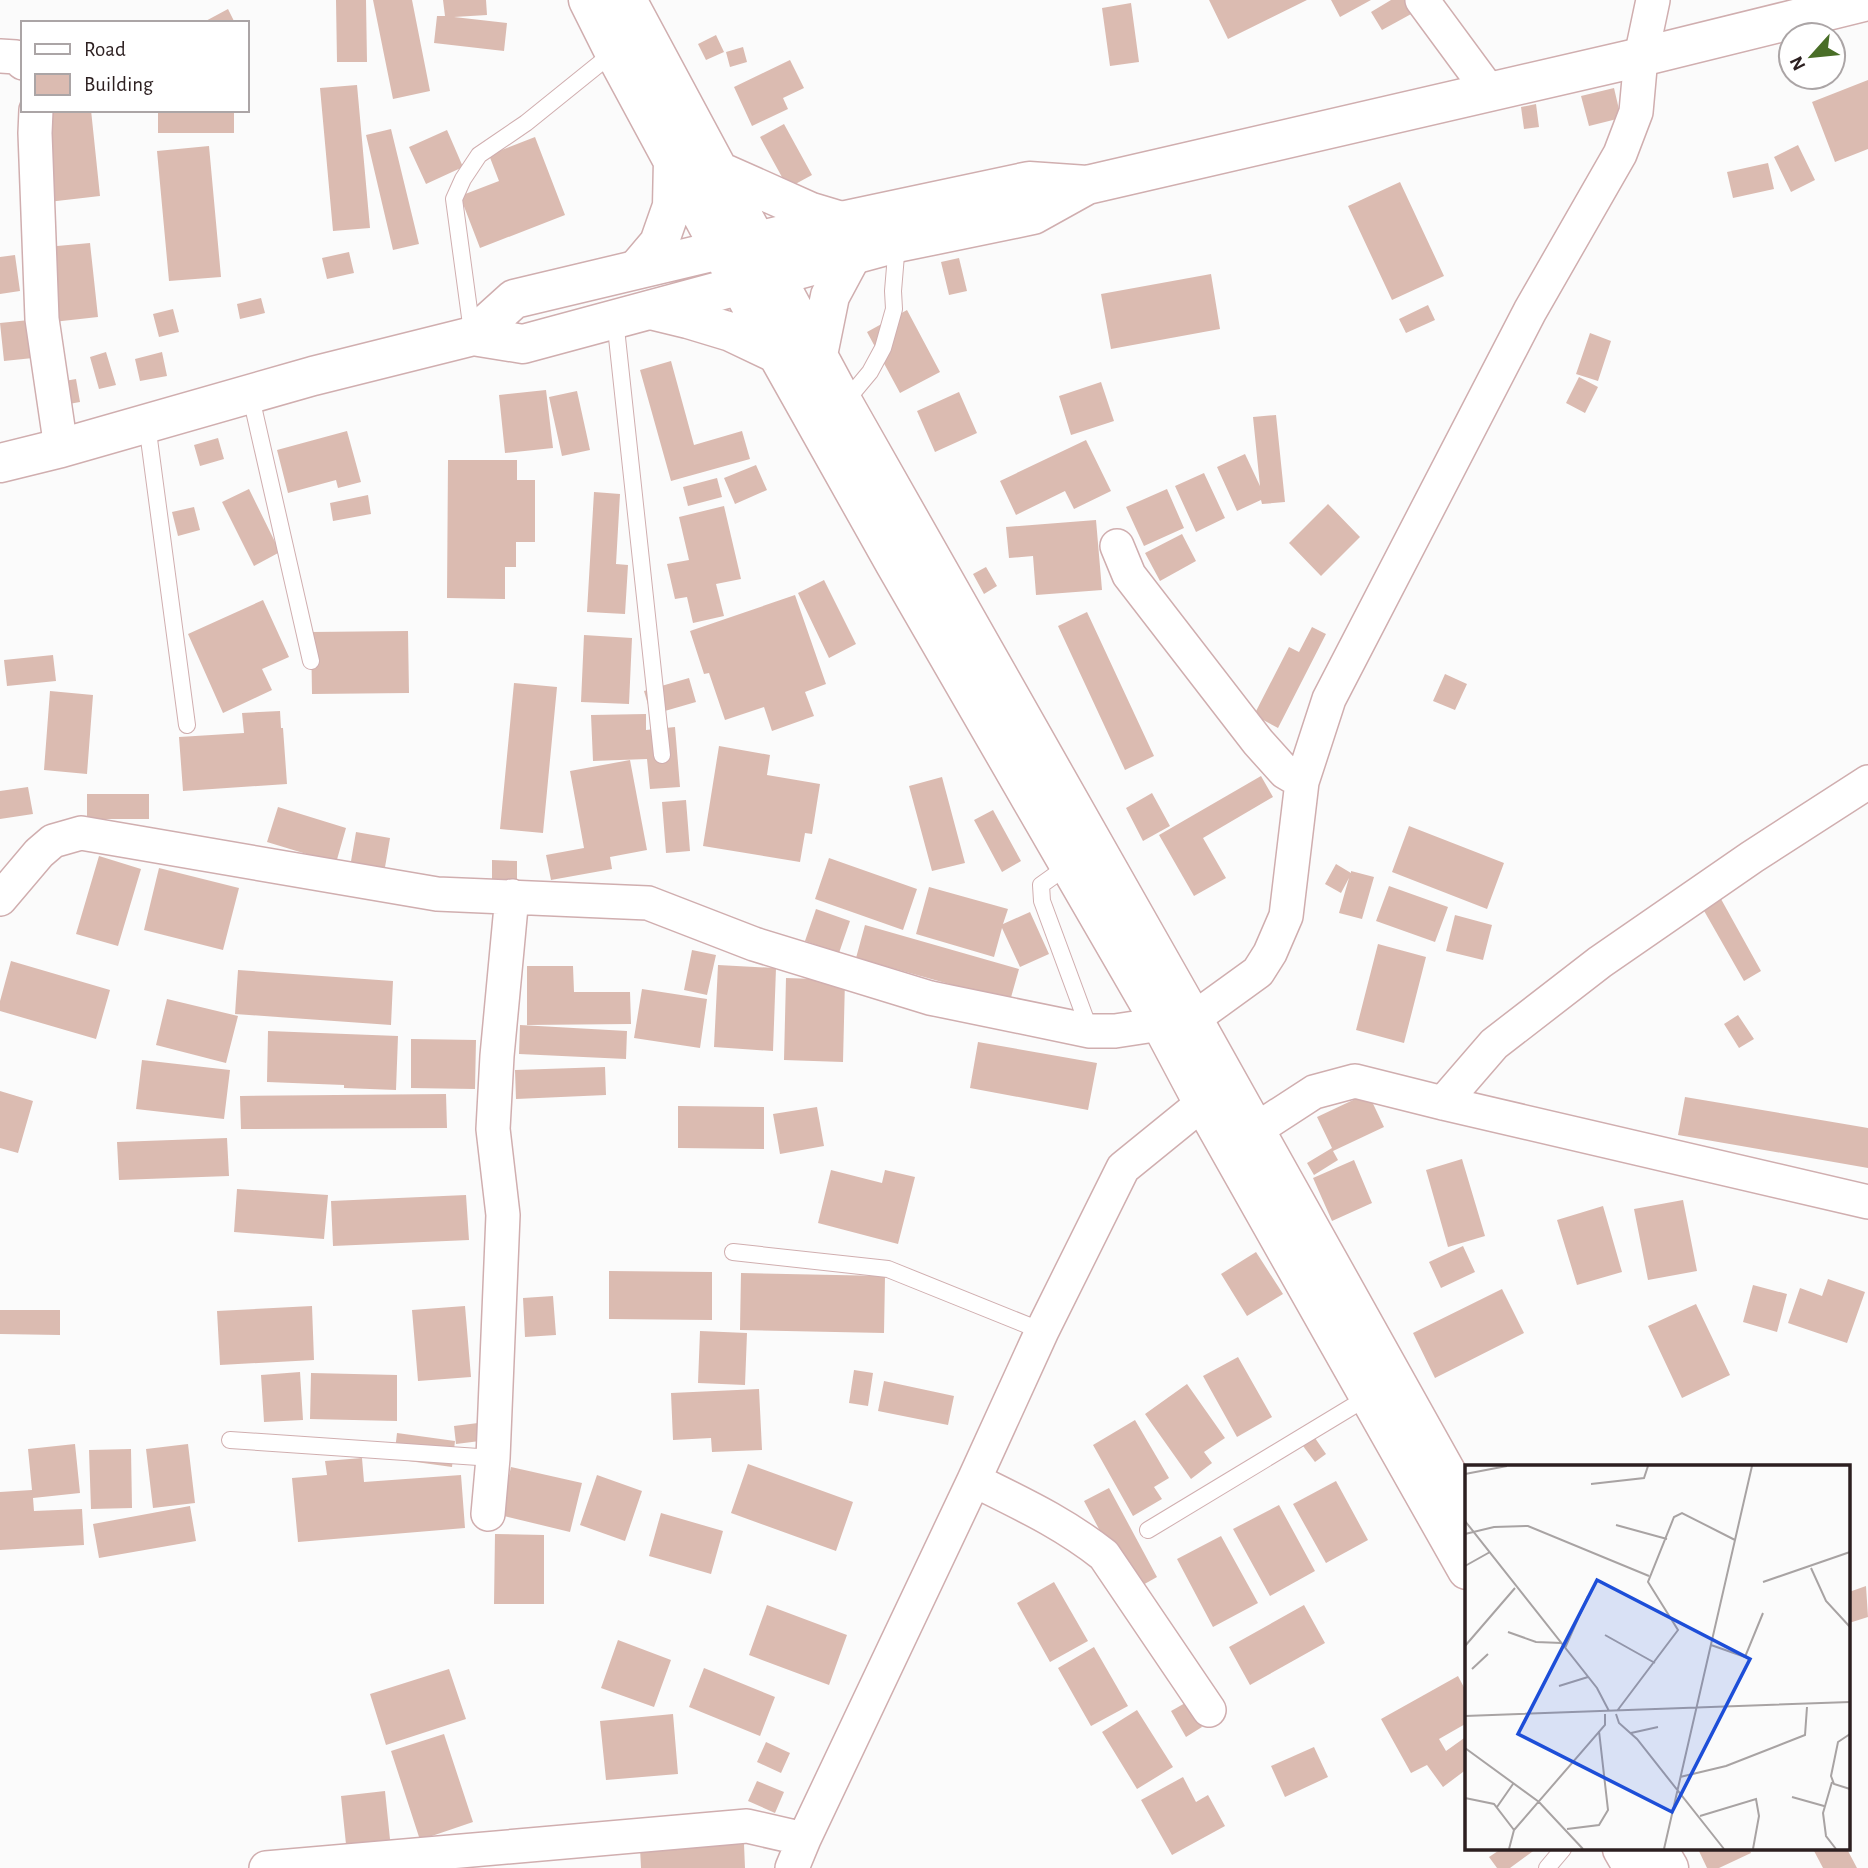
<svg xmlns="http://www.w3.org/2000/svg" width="1868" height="1868" font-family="'Alegreya Sans',sans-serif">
<rect width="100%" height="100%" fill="#fbfbfb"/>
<path fill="#dbbbb1" d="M336,0h30l1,62h-30z
M373,0h39l18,91 -37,8z
M443,0h43l1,15 -33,2 53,6 -3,28 -70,-8 3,-27h8z
M1209,0h98l-79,39z
M1331,0h40l-31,17z
M1391,0h14l8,13 -31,17 -11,-18z
M1131,3l8,59 -29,4 -8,-58z
M228,9l7,14h-33z
M716,35l8,17 -18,8 -8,-16z
M743,47l4,15 -17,5 -4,-15z
M790,60l14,28 -21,10 5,11 -36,17 -18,-39z
M1868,80v69l-33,13 -23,-60z
M357,85l13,143 -37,3 -13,-143z
M1614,88l7,30 -32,8 -8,-30z
M1536,104l3,23 -15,2 -3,-22z
M39,110h52l9,86 -52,6z
M158,110h76v23h-76z
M784,124l28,51 -24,13 -28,-51z
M391,129l28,115 -26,6 -27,-115z
M447,130l16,37 -37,17 -17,-37z
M535,137l30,78 -85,33 -20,-52 39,-15 -10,-26z
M1798,145l17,35 -24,12 -17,-35z
M209,146l12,131 -52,4 -12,-130z
M1768,163l6,26 -41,9 -6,-26z
M1400,182l44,94 -52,24 -44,-94z
M90,243l8,74 -45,5 -7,-75z
M349,252l5,21 -27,6 -5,-21z
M15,255l5,36 -20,3v-37z
M959,258l8,33 -18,4 -8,-33z
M1211,274l9,55 -109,20 -10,-55z
M261,298l4,15 -25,6 -3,-15z
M1428,305l7,15 -29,13 -7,-14z
M173,309l6,23 -20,5 -6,-23z
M907,310l33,62 -40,21 -33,-61z
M29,320l4,38 -29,3 -4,-38z
M1590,333l21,8 -13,40 -22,-7z
M106,352l10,33 -17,4 -9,-32z
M162,352l5,24 -27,5 -5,-22z
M671,361l23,84 48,-14 8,28 -79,22 -31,-111z
M1579,377l19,10 -13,26 -19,-10z
M76,379l4,23 -17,3 -4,-23z
M1101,382l13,39 -43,14 -12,-39z
M546,390l7,58 -48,5 -6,-58z
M577,391l13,59 -28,6 -13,-59z
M959,392l18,41 -42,19 -18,-41z
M1276,415l9,87 -23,2 -1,-4 -24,11 -20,-44 28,-13 15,32 -7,-69z
M347,431l14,51 -23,6 -2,-8 -48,13 -11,-43z
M218,438l6,21 -24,7 -6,-21z
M1086,440l25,51 -37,18 -9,-18 -49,24 -16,-34z
M448,460h69v20h18v62h-19v25h-11v32l-58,-1z
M756,465l11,25 -32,14 -11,-26z
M1204,473l21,45 -29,14 -21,-46z
M717,478l5,19 -34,9 -5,-19z
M249,489l31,63 -26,14 -32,-64z
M1167,489l17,39 -40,18 -18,-39z
M594,492l26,2 -4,70 12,1 -3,49 -38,-2z
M368,495l3,19 -38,7 -3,-18z
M1328,504l32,33 -39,39 -32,-33z
M724,506l17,73 -25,5 8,32 -31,7 -6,-26 -12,2 -8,-35 22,-4 -10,-43z
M194,507l6,23 -22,6 -6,-24z
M1096,520l6,70 -66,5 -3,-39 -24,2 -3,-31z
M1182,534l14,27 -36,20 -15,-28z
M986,567l11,19 -13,8 -11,-20z
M824,580l32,64 -27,14 -31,-65z
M795,595l31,89 -21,8 9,24 -42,15 -8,-24 -39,13 -16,-47 -5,1 -14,-43z
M263,600l26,57 -27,12 10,21 -49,23 -35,-79z
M1087,612l67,144 -29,14 -67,-144z
M1312,627l14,7 -48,94 -24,-13 35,-68 10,5z
M408,631l1,62 -97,1 -1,-62z
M584,635l48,3 -3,66 -48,-2z
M53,655l3,26 -49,5 -3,-26z
M1445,674l22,10 -12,26 -22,-9z
M689,678l7,24 -45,13 -7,-24z
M514,683l43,4 -14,146 -43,-4z
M50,691l43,4 -6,79 -43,-4z
M280,711l1,17h2l4,56 -104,7 -4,-54 65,-4 -2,-20z
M646,714v16l29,-3 5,60 -30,2 -3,-30 -54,2 -2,-46z
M719,746l51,9 -3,20 53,9 -8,50 -7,-1 -5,29 -97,-16z
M630,760l17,90 -37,7 2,12 -61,11 -5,-25 38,-7 -14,-77z
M1261,776l12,21 -70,41 23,40 -32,18 -35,-61z
M942,777l23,86 -33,8 -23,-85z
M28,787l5,27 -33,5v-28z
M1152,793l18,33 -27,15 -17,-33z
M87,794h62v25h-62z
M686,800l4,51 -24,2 -4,-51z
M278,807l68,21 -10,35 -69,-21z
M993,810l28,51 -19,11 -28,-52z
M1409,826l95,37 -17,46 -95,-37z
M356,832l34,6 -6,35 -34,-6z
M99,856l42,13 -23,77 -42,-12z
M829,858l88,31 -14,41 -88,-31z
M492,860l25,1v23h-25z
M1336,864l15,9v-2l23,6 -12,42 -23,-6 10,-35 -8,15 -16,-9z
M159,868l80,20 -16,62 -79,-20z
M1389,886l59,21 -13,35 -59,-21z
M929,887l79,22 -5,15 27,-12 19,42 -29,13 -18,-39 -8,29 -78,-23z
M1721,899l40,72 -17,10 -41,-72z
M816,909l34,12 -11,32 -34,-12z
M1455,915l37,10 -9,35 -37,-9z
M865,925l154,44 -9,32 -154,-43z
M1378,944l48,13 -22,86 -48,-13z
M692,950l24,5 -9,40 -23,-5z
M11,961l99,29 -14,49 -96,-28v-10z
M718,965l58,3 -3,83 -59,-4z
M527,966h46l1,26h56l1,32 -104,1z
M238,970l155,11 -2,44 -156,-11z
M786,978l59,2 -2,82 -59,-2z
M642,989l65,10 -7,49 -66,-10z
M167,999l71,17 -12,47 -70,-18z
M1738,1015l16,24 -15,9 -15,-24z
M520,1025l107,6 -1,28 -107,-5z
M268,1031l130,5 -2,54 -52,-2v-3l-77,-3z
M411,1039l65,1 -1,49 -64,-1z
M978,1042l119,21 -9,47 -118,-22z
M142,1060l88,10 -6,49 -88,-10z
M605,1067l1,28 -90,4 -1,-29z
M0,1091l33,10 -15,52 -18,-5z
M1368,1093l16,34 -51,24 5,9 -24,15 -7,-12 25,-15 -15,-31z
M446,1094l1,34 -206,1 -1,-33z
M1685,1097l183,31v40l-190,-33z
M678,1106l86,1v42l-86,-1z
M817,1107l7,39 -44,8 -7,-40z
M227,1138l2,38 -110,4 -2,-38z
M1462,1159l23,77 -37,11 -22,-77z
M1354,1160l18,43 -40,18 -19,-43z
M831,1170l51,13 3,-13 30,7 -17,67 -80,-21z
M237,1189l91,6 -4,44 -90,-7z
M466,1195l3,45 -136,6 -2,-45z
M1683,1200l14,71 -49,9 -14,-71z
M1603,1206l19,66 -45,13 -20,-65z
M1463,1246l12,26 -34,16 -12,-26z
M1256,1252l27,42 -36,22 -26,-42z
M609,1271l103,1v48l-103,-1z
M741,1273l144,3 -1,57 -144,-3z
M1828,1279l37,13 -18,51 -59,-20 12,-35 22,8z
M1753,1285l34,9 -10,38 -34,-10z
M1502,1289l22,44 -89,45 -22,-45z
M553,1296l3,39 -31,2 -2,-39z
M1696,1304l34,71 -48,23 -34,-72z
M312,1306l2,54 -94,5 -3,-54z
M465,1306l6,71 -53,4 -6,-71z
M0,1310h60v25l-60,-1z
M700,1331l47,2 -2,52 -47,-2z
M1238,1357l34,60 -35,20 -34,-61z
M854,1370l19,3 -5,33 -19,-3z
M300,1372l3,48 -39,2 -3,-47z
M311,1373l86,2v46l-87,-2z
M884,1381l70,15 -6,29 -70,-14z
M1187,1384l38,54 -21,14 8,11 -21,16 -46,-65z
M759,1389l3,61 -50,2 -1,-14 -38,2 -2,-47z
M1135,1420l34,58 -15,9 8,12 -29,17 -40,-71z
M478,1423l2,18 -24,3 -2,-18z
M397,1433l58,8 -3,26 -58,-8z
M1315,1438l11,16 -11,8 -12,-16z
M75,1444l5,49 -47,5 1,13 48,-2 2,36 -84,5v-58l32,-2 -4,-41z
M188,1444l7,59 -42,5 -7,-59z
M131,1449l1,59 -41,1 -2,-59z
M362,1458l2,24 97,-7 4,53 -167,14 -6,-64 35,-3 -2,-14z
M748,1464l105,38 -17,49 -105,-38z
M511,1467l71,16 -12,49 -70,-17z
M597,1475l45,16 -17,50 -45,-16z
M1336,1481l32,59 -42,23 -33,-59z
M1109,1488l48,89 -25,14 -48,-90z
M1279,1505l36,66 -45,25 -37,-67z
M190,1506l6,35 -97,17 -6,-34z
M661,1513l62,18 -12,43 -62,-18z
M495,1534l49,1v69h-50z
M1221,1536l37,67 -45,24 -36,-68z
M1054,1582l34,59 -38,21 -33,-59z
M1866,1586l2,31 -19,6v-31z
M767,1605l80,30 -18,50 -80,-30z
M1304,1605l21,38 -75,42 -21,-38z
M618,1640l53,20 -17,47 -53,-19z
M1094,1647l34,59 -37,20 -33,-58z
M704,1668l71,29 -15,39 -71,-29z
M449,1669l17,50 -80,26 -16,-51z
M1458,1676l9,17v30l-28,16 7,12 21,-15v33l-24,18 -16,-22 -16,8 -30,-54z
M1187,1702l15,25 -16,10 -15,-26z
M1137,1710l36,57 -36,22 -35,-57z
M673,1714l5,60 -72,6 -6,-59z
M444,1734l29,88 -53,18 -29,-89z
M766,1742l24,11 -9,20 -24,-11z
M1314,1747l14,30 -43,20 -14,-31z
M1183,1777l13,25 12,-7 17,31 -53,29 -31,-55z
M757,1781l27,11 -9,21 -27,-12z
M385,1791l6,58 -44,5 -6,-58z
M744,1844l1,24h-104l-1,-20z
M1501,1849h35l-26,19h-13l-8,-11z
M1698,1849h51l2,4 -32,15h-12z
M1813,1849h34l10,19h-34z"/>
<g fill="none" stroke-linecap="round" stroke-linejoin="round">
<defs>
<path id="lane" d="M615,319l47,436
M472,332l-18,-133 9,-20 16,-24 47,-32 88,-71
M250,393l61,268
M845,402l25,-30 13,-24 11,-39 -1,-18 4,-48
M147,424l40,301
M1069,865l-28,20 1,16 48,130
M733,1252l155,17 154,62
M230,1440l263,18
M1148,1530l220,-133
M1547,1868l16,-19"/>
<path id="street" d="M1422,0l67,91
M0,56l16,1 7,6
M36,110l-1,23 7,186 19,129
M1117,546l12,29 129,167 27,30 17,10
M0,899l39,-46 14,-12 28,-8 356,61 211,9 106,41 176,54 160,33h25l46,-7
M1193,1019l65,-47 12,-19 16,-37 16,-134 27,-83 201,-388 90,-157 16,-42 5,-55 12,-57
M1443,1103l51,-59 106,-82 152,-105 116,-75
M1254,1131l60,-39 41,-11 88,22 425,99
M974,1480c48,24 88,42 130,75l105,155
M488,1514l5,-56 10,-243 -10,-86 4,-73 15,-160
M266,1868l481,-42 57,13
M792,1868l12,-29 170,-359 68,-149 81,-163 80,-65"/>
<path id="secondary" d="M473,336l41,-37 327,-78 188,-40 58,4
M0,463l61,-15 252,-72 160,-40 50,8 374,-101 136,-28 54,-30 554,-128 227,-56"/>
<path id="primary" d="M588,0l26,52 163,302 118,210 266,460 42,79 264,467
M627,0l217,404 349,615 274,490
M719,171l92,41 30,9
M637,269l22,-26 13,-37 1,-46
M651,310l37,9 43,13 46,22
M818,355l12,-59 22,-41
M1622,1849l11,19
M1658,1849l11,19"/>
</defs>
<use href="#lane" stroke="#d0aeaf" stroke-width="18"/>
<use href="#street" stroke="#d0aeaf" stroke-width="36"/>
<use href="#secondary" stroke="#d0aeaf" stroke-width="41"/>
<use href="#primary" stroke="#d0aeaf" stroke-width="41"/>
<use href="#lane" stroke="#fff" stroke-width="16"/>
<use href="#street" stroke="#fff" stroke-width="33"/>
<use href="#secondary" stroke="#fff" stroke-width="38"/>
<use href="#primary" stroke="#fff" stroke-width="38"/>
</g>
<g transform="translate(1465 1465)">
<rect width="385" height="385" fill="#fbfbfb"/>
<path fill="none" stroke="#a8a3a3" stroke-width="2" d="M0,9l42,-8M126,19l53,-6 4,-12M0,56l132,167 12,23M151,60l51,14M0,69l29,-7 34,-1 121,50M0,101l25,-14M346,103l15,33 24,26M298,117l87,-30M43,167l28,10 26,1M140,170l50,28M246,180l34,12 18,-44M0,181l50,-58M100,183l23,-52M7,204l16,-15M94,221l29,-9M152,246l61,-81 -30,-48 26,-65 8,-4 53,27M151,249l3,9 18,16 87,110M0,251l385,-14M166,268l27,-6M385,269l-12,8 -7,34 3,8 16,5M0,283l74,54 44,47M215,312l46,-11 79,-31 2,-28M367,317l-9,31 3,23 10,13M327,332l32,9M0,333l29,6 20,26M32,342l16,-23M235,351l56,-17 3,17 -6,33M102,364l32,-4 9,-15 -9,-79M44,384l5,-19 91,-105v-11M199,384l88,-383"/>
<path fill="#1d4ed8" fill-opacity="0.15" stroke="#1d4ed8" stroke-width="3.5" d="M132,115l153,79 -78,153 -154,-78z"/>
<rect width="385" height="385" fill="none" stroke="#2c1f20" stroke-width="3.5"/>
</g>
<rect x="21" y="21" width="228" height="91" fill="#ffffff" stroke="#aba5a6" stroke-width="2"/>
<rect x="35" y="44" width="35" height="10" fill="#ffffff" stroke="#aba5a6" stroke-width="2"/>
<text x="84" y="56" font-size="21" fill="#2c1f20">Road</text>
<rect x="35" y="74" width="35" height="21" fill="#dbbbb1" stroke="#aba5a6" stroke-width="2"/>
<text x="84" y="91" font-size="21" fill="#2c1f20">Building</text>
<g transform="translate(1812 56) rotate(243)"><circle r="33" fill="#ffffff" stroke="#aba5a6" stroke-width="2"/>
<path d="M0-5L12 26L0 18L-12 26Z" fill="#496e27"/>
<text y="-10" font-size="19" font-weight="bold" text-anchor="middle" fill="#2c1f20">N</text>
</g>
</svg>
